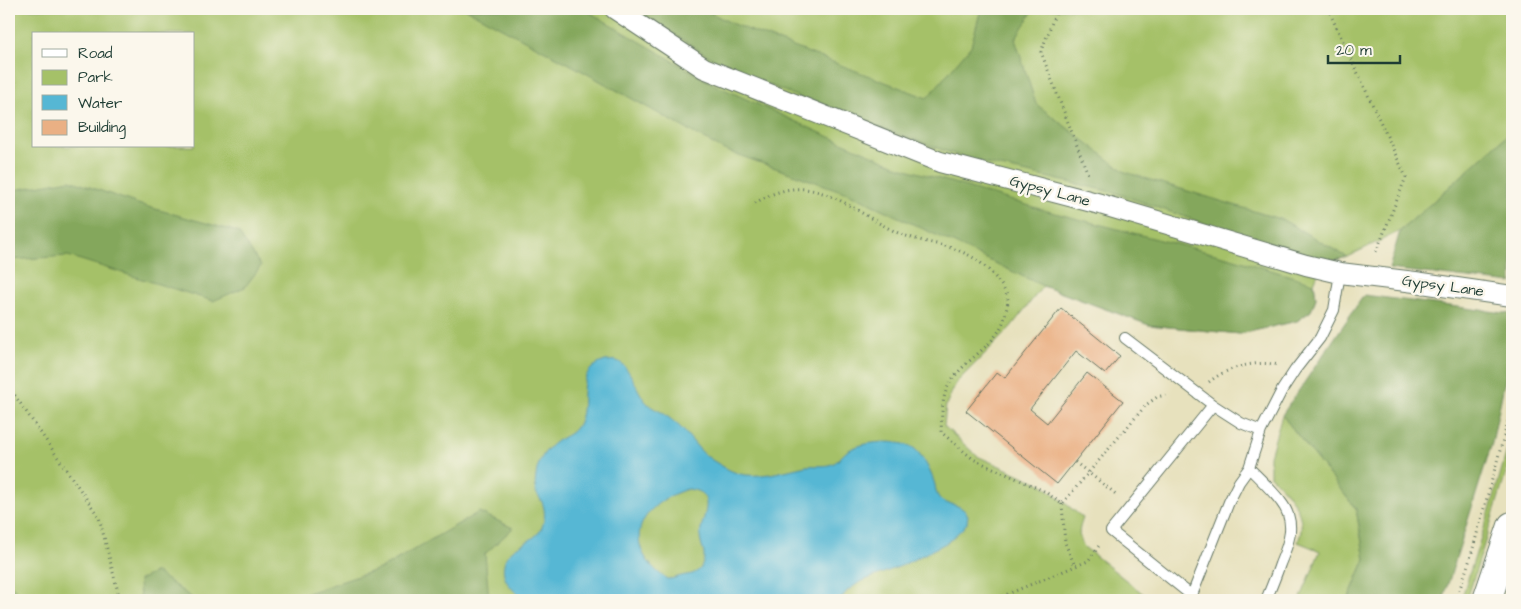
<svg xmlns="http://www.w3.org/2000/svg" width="1521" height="609" font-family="'Architects Daughter',sans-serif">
<rect width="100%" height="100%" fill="#fbf7ec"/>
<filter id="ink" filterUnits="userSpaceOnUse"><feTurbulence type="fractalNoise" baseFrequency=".02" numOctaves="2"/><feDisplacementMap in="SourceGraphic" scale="10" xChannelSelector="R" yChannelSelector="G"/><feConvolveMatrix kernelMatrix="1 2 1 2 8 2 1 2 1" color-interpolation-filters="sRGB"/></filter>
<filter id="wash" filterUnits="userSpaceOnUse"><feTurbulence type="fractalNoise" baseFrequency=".0096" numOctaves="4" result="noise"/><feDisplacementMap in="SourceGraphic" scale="20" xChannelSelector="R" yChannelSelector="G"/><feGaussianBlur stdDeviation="1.12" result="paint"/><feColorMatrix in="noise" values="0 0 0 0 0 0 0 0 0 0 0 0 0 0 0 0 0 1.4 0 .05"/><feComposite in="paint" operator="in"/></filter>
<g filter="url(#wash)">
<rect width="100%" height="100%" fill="#e7e1bd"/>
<path fill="#a5c168" stroke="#627f4e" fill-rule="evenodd" d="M9,9h1503v122l-112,100 -53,26 -26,8 -7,18 2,15 -5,13 -14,10 -57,13 -91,-9 -106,-39 -33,42 -54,55 -10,22 -2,21 33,30 66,29 40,33c-4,11 -6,17 0,28l68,54h-1142zM34,34h160v112h-160z
M1282,415l74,94 9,50 -17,41h-48l20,-49 -22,-9c1,-4 3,-8 3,-12 3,-20 -17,-43 -31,-54v-20z
M1512,432v22l-45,146h-6l33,-103z"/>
<path fill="#84a75c" stroke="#527248" d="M466,9h118l129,75 110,50 77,33 143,43 188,48 83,25 2,15 -5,13 -14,10 -57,13 -91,-9 -106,-39 -193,-92 -126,-44 -149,-83z
M635,9h68l30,15 194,74 44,-52 10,-37h53l-19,30 21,65 89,68 158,48 64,37 -26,7 -208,-72 -139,-31 -149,-53 -101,-42z
M1512,131v152l-123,-14 11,-38z
M70,180l71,25 97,27 23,34 -16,21 -32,14 -145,-45 -59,4v-69z
M1364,295l148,19v32l-20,97 -49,157h-95l17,-41 -9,-50 -74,-94z
M479,512l34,16 -28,26 4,46h-202l95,-32z
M156,572l39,28h-55l-1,-20z
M9,583l17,17h-17z"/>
<path fill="#56b7d4" stroke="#3a7a84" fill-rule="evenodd" d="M605,361c4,0 9,-1 12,0 13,4 20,32 30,42 4,5 11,7 16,10 5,4 10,8 15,12 12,11 20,26 34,35 10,6 22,14 34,15 20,2 41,-5 60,-9 9,-1 18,1 26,-2 7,-3 9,-8 14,-12 14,-11 55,-14 69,-3 9,8 17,25 20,36 1,6 1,9 5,14 8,8 19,2 28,16l-1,8 -4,5 -15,14 -47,24 -41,16 -13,9 -7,9h-314c-13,-9 -25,-19 -22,-36 3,-18 27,-20 36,-33 5,-8 6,-20 2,-29 -2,-4 -5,-7 -6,-10 -1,-4 -1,-11 0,-16 1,-14 9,-27 21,-35 9,-6 17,-7 22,-19 10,-23 -7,-50 26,-61zM688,489c32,3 12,31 12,47 0,7 5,15 4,23 -2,11 -8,15 -18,16 -7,1 -12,4 -19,4 -8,-5 -14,-11 -20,-19 -23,-34 9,-62 41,-71z"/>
<g id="blocks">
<path fill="#eab084" d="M1061,308l59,48 -15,18 -29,-23 -46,58 17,14 40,-50 36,28 -66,83 -91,-73 31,-39 8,6z"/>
</g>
</g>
<g filter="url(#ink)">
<use href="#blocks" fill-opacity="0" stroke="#657664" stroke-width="1"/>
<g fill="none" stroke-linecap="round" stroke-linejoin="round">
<defs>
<path id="service" d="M1125,338l88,67 28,18 20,8
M1249,468c11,11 23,22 32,34 16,20 8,41 -1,62 -4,12 -9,24 -14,36
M1191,595l-80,-64 102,-126
M1190,600l39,-98 10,-20 10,-14 12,-37 21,-41 13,-20 25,-32 14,-28 6,-37"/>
<path id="minor" d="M615,9l89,59 236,94 160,42 206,61 34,8 75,9 97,14"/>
<path id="trunk" d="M1487,600l25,-74"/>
</defs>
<use href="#service" stroke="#657664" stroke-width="12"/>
<use href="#minor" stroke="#657664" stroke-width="22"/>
<use href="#trunk" stroke="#657664" stroke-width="30"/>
<path stroke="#657664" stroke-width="3" stroke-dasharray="1 4" stroke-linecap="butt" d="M1057,9l-16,43 48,125
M1328,9l78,168 -31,78
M755,203c15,-9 32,-16 50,-14 32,4 57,26 85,40 38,20 74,10 105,48 5,6 12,15 13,23 0,3 -1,8 -2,11 -4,32 -38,45 -55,70 -10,15 -9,34 -10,51l32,27 71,32 18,13 84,-99 11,-8 13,-3
M1209,382c18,-15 47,-22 70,-17
M9,387l90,130 21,83
M1075,462l42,33
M1062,504l3,39 10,23
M993,600l95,-39 13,-18
M1456,600l14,-41 42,-152"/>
<use href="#service" stroke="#fff" stroke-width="10"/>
<use href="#minor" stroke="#fff" stroke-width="20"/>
<use href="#trunk" stroke="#fff" stroke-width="28"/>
</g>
</g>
<g text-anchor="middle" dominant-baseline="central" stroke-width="5" stroke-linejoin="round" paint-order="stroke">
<g font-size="15" fill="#1f3d34" stroke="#fbf7ec">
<text transform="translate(1050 191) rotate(15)">Gypsy Lane</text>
<text transform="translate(1443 286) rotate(8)">Gypsy Lane</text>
</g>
</g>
<rect width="1521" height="609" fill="none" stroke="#fbf7ec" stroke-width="30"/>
<rect x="32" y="32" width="162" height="115" fill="#fbf7ec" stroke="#a3ada2"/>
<rect x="42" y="49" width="25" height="8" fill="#ffffff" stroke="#a3ada2"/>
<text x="78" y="58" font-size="15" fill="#1f3d34">Road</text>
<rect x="42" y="70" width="25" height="15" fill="#a5c168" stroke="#a3ada2"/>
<text x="78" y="82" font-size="15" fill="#1f3d34">Park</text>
<rect x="42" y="95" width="25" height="15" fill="#56b7d4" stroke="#a3ada2"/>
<text x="78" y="108" font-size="15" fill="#1f3d34">Water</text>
<rect x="42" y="120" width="25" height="15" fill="#eab084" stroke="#a3ada2"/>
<text x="78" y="132" font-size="15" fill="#1f3d34">Building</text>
<path d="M1328 55v8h72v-8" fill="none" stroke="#1f3d34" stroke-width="2.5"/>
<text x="1336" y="55" font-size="15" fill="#1f3d34" stroke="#fbf7ec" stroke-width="4" paint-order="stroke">20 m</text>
</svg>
